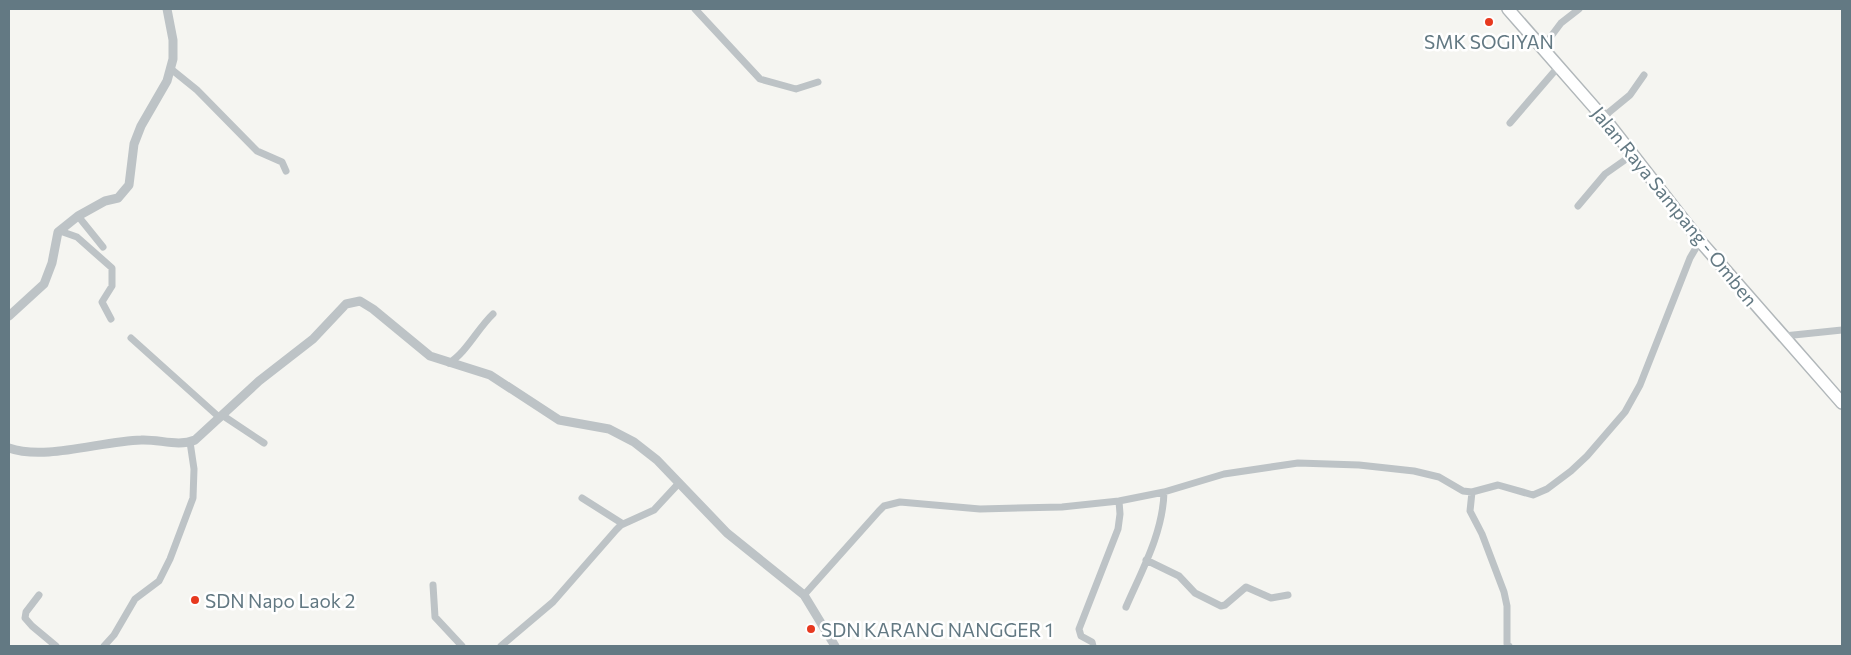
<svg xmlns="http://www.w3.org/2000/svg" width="1851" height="655" font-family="Commissioner,sans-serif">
<rect width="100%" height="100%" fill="#f5f5f1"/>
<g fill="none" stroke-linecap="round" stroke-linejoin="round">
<defs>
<path id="primary" d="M1508,9l100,114 92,118 142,162"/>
</defs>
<use href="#primary" stroke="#b1b7ba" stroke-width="14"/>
<path stroke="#bdc3c6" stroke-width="7" d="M695,9l65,70 36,10 22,-7
M1543,47l18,-24 18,-14
M171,69l26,21 60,61 25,11 4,9
M1602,118l28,-23 14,-20
M1510,123l49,-57
M1578,206l27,-32 27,-19
M78,216l25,31
M60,231l17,6 35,31v18l-10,16 9,17
M1784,336l58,-6
M131,338l89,80
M449,363c17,-10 29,-35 44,-49
M222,415l42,28
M1472,492l-2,19 12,23 22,58 3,14v38l2,2
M582,498l41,26
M1146,560l33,16 16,17 26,13 4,-1 21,-18 25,11 17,-3
M433,585l2,32 27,29
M39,595l-13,17 -1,6 7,8 24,20
M804,595l75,-84 5,-5 16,-4 80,7 82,-2 57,-6 45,-9 60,-18 74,-11 61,2 55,6 25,6 24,14 9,1 26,-7 35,10 14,-6 24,-18 16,-15 38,-44 15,-27 50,-127 10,-17
M1126,607c16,-37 37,-74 38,-115
M104,646l10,-11 21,-36 24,-18 11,-22 23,-61 1,-29 -4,-27
M501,646l52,-44 63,-72 5,-5 33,-15 25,-27
M1093,646l-1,-4 -11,-6 -2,-7 39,-100 2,-15 -1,-13"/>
<path stroke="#bdc3c6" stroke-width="9" d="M9,316l35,-32 8,-21 6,-31 20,-16 27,-15 13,-3 11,-13 5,-41 7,-18 26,-45 6,-22v-19l-6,-31
M9,448c36,13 92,-7 132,-8 18,-1 37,7 54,0l64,-59 54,-42 33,-35 14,-3 13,8 57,47 60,19 69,45 50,9 25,13 23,18 70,73 77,62 31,51"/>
<use href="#primary" stroke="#fff" stroke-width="11"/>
</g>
<g fill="#e7391f" stroke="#fff" stroke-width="2">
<circle cx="1489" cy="22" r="5"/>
<circle cx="195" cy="600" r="5"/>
<circle cx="811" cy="629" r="5"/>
</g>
<g text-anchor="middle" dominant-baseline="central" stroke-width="5" stroke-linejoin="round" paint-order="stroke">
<g font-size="19" fill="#637983" stroke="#fff" text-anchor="start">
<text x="1489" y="41" text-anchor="middle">SMK SOGIYAN</text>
<text x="205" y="600">SDN Napo Laok 2</text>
<text x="821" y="629">SDN KARANG NANGGER 1</text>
</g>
<g font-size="19" fill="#637983" stroke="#fff">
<text transform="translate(1675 206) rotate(51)">Jalan Raya Sampang - Omben</text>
</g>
</g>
<rect width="1851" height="655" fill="none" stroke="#637983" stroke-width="20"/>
</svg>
